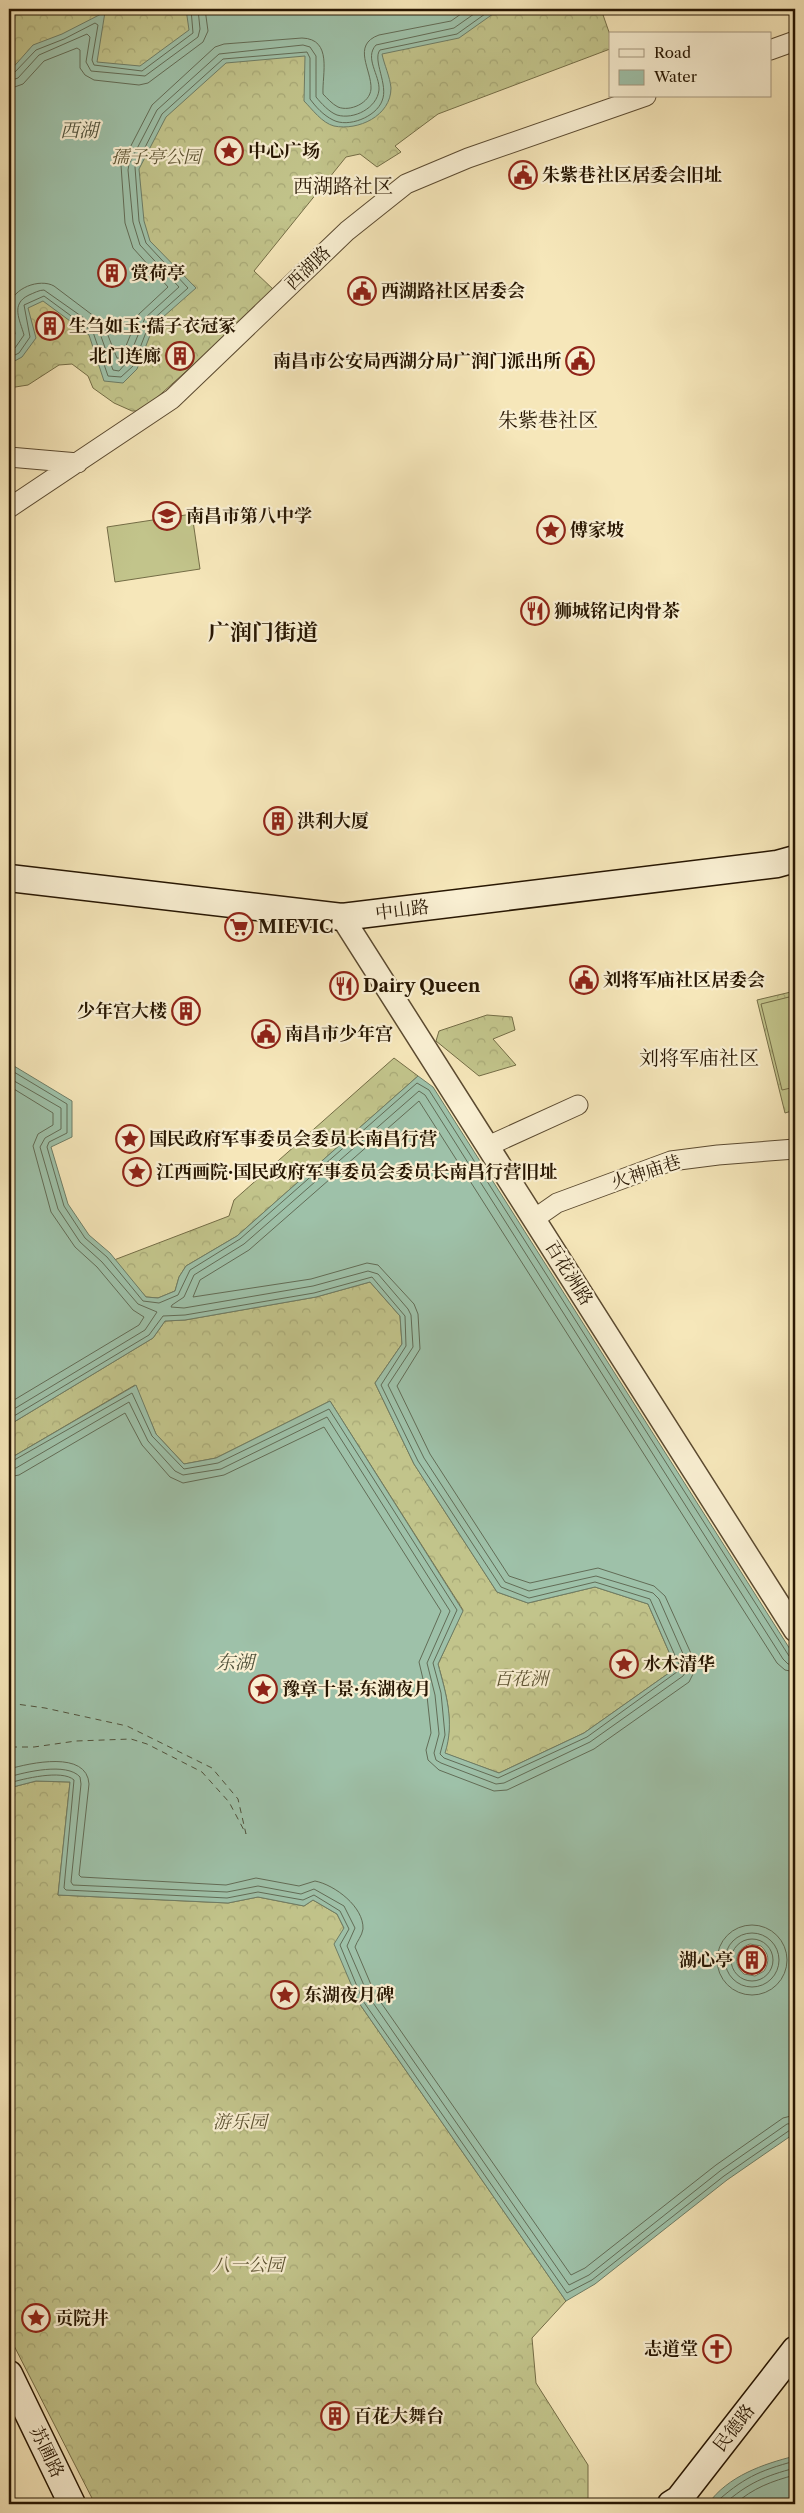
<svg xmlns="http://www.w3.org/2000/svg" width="804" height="2513" font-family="'Libre Caslon Text','Noto Serif SC',serif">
<defs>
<pattern id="forest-crowns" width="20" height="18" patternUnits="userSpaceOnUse" patternTransform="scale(1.25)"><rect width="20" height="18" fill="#c2c48b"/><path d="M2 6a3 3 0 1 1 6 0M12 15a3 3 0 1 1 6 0" fill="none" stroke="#a7a876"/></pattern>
</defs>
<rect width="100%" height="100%" fill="#f6e7ba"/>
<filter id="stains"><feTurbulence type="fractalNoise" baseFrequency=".004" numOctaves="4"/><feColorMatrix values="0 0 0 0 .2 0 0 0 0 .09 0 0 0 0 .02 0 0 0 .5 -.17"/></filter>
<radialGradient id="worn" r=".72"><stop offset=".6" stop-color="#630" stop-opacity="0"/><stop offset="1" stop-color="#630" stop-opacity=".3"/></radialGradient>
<path fill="url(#forest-crowns)" stroke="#746d46" d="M9,9h592l9,26v14l-172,65 -43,32 6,6 -24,15 -17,-13 -14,3 -92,114 21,20 -133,120h-10l-18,-8 -21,-15 -5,-12 -16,-12 -13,1 -31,20 -19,3z
M795,991v119l-10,3 -28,-113z
M487,1015l25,2 3,13 -22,9 23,26 -37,11 -43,-35 3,-10z
M394,1058l24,18 -181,160 -51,30 -7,11 -4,14 -17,7 -12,-1 -32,-37 115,-44 5,-16z
M370,1282l30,34 2,28 -27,39 39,81 83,128 31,11 67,-16 53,17 28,64 -92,65 -85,40 -55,-20c11,-29 2,-60 -6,-89l25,-54 -133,-209 -114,57 -32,6 -28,-30 -21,-49 -126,74v-34l144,-87 12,-17 20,-1 131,-23z
M36,1781l34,1 -12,113 170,8 30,-6 46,9 9,-6 24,14 7,14 15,75 207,298 -34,37 4,45 52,82v39h-493l-86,-168v-548z"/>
<path fill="#c2c48b" stroke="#746d46" d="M192,514l8,55 -85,13 -8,-55z
M793,996l2,10v81l-13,3 -21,-86z"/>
<path fill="#9ec1a9" stroke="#6e7d66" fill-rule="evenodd" d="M186,9h314l-41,29 -77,16c2,10 8,23 9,34 0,28 -33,43 -57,38 -12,-3 -22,-17 -30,-25l1,-45 -79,7 -60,54 -27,52 5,52 6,20 46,47 -42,37 -17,44 -14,14 -19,-2 -15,-46 -46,-34 -15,7 8,30 -14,19 -13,7v-292l24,-27 29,-11 43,-22 -8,50 43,4 49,-36z
M9,1063l63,38v36l-21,10 17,57 21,31 21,18 36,44 12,1 17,-7 4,-14 7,-11 51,-30 181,-160 15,11 362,570v476l-68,47 -132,104 -29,17 -207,-298 -25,-59 10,-16 -7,-14 -24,-14 -9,6 -46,-9 -30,6 -170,-8 12,-113 -34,-1 -27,7v-329l127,-74 20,49 28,30 32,-6 114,-57 133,210 -25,53c8,30 17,58 7,89l54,20 85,-40 92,-65 -28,-64 -53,-17 -67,16 -31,-11 -83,-128 -39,-81 27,-39 -2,-28 -30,-34 -54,15 -131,23 -20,1 -12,17 -144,87zM750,1944l11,2c8,8 9,15 3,25l-9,5 -11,-2c-12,-10 -9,-25 6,-30z
M795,2456v48h-87c20,-28 55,-40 87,-48z"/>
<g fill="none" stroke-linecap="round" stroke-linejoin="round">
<path stroke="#626c56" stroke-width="1" d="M9,75l5,-2 22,-23 28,-11 31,-16 3,2 -6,35 2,5 48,6 51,-38 -2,-24
M9,81l9,-3 21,-23 48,-21 3,3 -4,25 5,9 54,5 53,-39 2,-8 -2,-20
M9,89l14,-5 21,-23 33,-13 3,2v18l5,7 9,5 45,5 9,-2 55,-41 5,-11 -3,-22
M9,342l6,-8c-1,-9 -6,-19 -5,-28 2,-18 30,-28 44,-20l49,37 14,35h4l18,-44 29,-27 -35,-39 -8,-25 -4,-58 31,-60 63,-58 9,-3 78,-6c31,1 20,36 21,56 4,4 9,10 15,13 12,5 32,-4 33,-18 1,-19 -20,-44 8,-54l72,-14 17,-12
M9,351l6,-3 9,-13c-4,-15 -14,-31 5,-40 5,-2 10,-5 15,-5l54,38 15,42 6,1 8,-9 18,-44 34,-31 -39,-42 -7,-23 -5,-52 1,-6 28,-54 62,-56 84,-9 7,2 6,9v41c5,6 13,15 21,18 17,5 40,-7 42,-25 1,-15 -15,-32 -3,-45l78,-17 27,-19
M9,358l10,-5 11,-16 -6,-32 20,-9 49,36 15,44 13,1 12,-11 17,-44 38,-34 -42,-45 -7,-22 -4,-54 27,-53 61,-55 84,-7 3,6v41c6,8 13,16 23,21 15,8 43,-3 49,-19 7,-16 -10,-41 -2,-51l77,-16 35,-25
M9,1069l58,35v29l-18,9 -2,5 17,59 21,32 22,19 36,44 16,2 19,-8 12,-25 50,-31 177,-156 12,7 360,566 6,3
M9,1078l52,30v21l-16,9 -5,9 18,62 22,33 22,20 36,42 19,8 -12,18 -136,82
M9,1086l44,27v12l-15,9 -5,12 18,66 24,35 22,20 36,43 11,7 -5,8 -130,78
M9,1419l140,-84 14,-19 22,-1 129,-22 58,-16 33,39 1,30 -25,39 37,76 83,126 28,11 66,-16 55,17 31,70 -94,68 -89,41 -54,-20 -4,-4 5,-19 -4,-42 -8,-30 24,-53 -128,-201 -111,54 -34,6 -32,-33 -20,-43 -123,70
M9,1469l7,-1 113,-66 19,39 27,30 8,4 38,-6 106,-52 123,194 -23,52 8,32 4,39 -5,19 2,7 5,3 55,21 8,-1 86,-41 93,-66 4,-6v-7l-28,-64 -6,-6 -57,-17 -67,15 -24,-9 -81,-124 -36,-73 25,-38 -2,-32 -3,-6 -30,-35 -10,-3 -55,15 -129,22 -13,-1 1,-2 12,-8 10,-22 50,-31 175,-153 6,4 358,564 5,5 7,1
M9,1477l10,-2 106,-62 17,32 28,32 13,6 41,-8 100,-48 117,184 -22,51 8,34 4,37 -5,17 2,10 11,10 55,21 13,-1 87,-41 95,-67 5,-10v-12l-29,-64 -11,-10 -56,-18 -68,15 -21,-7 -79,-122 -33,-68 23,-37 -2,-35 -4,-10 -36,-39 -11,-2 -56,16 -118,18 7,-17 49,-30 170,-149 358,562 8,7 10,2
M9,1769c21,-6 78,-19 80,15l-10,91 2,2 145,8 30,-7 43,8 16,-5c20,4 49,26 48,48 -1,7 -6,12 -8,18l20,47 196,281 14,-7 131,-103 67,-47 12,-3
M9,1777c16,-5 58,-15 71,0l1,7 -10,98 2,3 154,7 31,-6 43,8 13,-5 30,17 11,22 -8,18 22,51 200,288 20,-10 131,-104 67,-47 8,-1
M9,1783c14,-4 53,-14 65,-3l-10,108 2,2 161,8 31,-6 45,8 11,-5 26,16 9,18 -9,16 23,56 204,292 25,-13 132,-104 66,-46 5,-1
M717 1960a35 35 0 1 1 70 0a35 35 0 1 1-70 0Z
M725 1960a27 27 0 1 1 54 0a27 27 0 1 1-54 0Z
M731 1960a21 21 0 1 1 42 0a21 21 0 1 1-42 0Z
M714,2504c29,-26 44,-33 81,-43
M724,2504c24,-21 41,-28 71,-36
M735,2504c18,-16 37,-23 60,-29"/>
<path stroke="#51523c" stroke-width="1" stroke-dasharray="6 5" stroke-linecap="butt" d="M9,1703l36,5 82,18 85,42 26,31 8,35 -17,-32 -27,-30 -55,-28 -16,-5 -55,2 -42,6h-25"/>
<defs>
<path id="minor" d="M770,50l25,-9
M9,457l69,6
M9,508l163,-109 175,-168 59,-47 62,-26 178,-62
M488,1146l90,-41
M534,1219l23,-16 114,-42 47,-6 77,-6"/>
<path id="tertiary" d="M342,917l453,713"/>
<path id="secondary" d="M9,878l333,39 435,-53 18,-5
M9,2374l63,130
M671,2504l8,-5 116,-149"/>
</defs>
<use href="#minor" stroke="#5b4a30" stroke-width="21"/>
<use href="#tertiary" stroke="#5b4a30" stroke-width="25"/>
<use href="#secondary" stroke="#271602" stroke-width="29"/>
<use href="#minor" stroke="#f9efd2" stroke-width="19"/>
<use href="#tertiary" stroke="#f9efd2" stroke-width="22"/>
<use href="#secondary" stroke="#f9efd2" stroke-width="26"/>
</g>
<defs>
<symbol id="sight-ring" viewBox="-11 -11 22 22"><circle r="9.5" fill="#f9efd2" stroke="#8f2418" stroke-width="1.5"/><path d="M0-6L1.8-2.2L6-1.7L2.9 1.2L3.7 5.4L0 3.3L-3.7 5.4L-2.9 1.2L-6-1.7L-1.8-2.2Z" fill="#8f2418"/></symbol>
<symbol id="civic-ring" viewBox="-11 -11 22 22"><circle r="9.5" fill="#f9efd2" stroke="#8f2418" stroke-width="1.5"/><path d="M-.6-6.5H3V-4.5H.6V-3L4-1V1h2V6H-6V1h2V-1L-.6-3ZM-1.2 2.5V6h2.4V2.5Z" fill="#8f2418"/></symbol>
<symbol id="building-ring" viewBox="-11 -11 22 22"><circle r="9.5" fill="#f9efd2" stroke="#8f2418" stroke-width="1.5"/><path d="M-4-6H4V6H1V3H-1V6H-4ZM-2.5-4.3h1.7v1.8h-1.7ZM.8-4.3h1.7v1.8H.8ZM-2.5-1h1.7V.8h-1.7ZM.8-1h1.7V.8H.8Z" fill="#8f2418"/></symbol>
<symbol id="school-ring" viewBox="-11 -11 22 22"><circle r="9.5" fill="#f9efd2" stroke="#8f2418" stroke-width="1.5"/><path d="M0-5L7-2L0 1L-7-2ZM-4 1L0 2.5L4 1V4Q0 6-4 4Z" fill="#8f2418"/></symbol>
<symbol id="restaurant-ring" viewBox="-11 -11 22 22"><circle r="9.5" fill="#f9efd2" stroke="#8f2418" stroke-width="1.5"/><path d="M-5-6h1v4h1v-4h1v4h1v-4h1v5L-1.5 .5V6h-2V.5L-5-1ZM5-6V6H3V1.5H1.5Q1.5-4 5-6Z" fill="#8f2418"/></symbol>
<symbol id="supermarket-ring" viewBox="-11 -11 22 22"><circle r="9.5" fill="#f9efd2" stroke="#8f2418" stroke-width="1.5"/><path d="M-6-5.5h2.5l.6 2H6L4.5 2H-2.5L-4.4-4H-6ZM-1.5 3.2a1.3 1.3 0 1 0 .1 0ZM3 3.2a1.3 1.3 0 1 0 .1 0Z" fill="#8f2418"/></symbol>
<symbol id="church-ring" viewBox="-11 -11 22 22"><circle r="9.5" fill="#f9efd2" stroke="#8f2418" stroke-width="1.5"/><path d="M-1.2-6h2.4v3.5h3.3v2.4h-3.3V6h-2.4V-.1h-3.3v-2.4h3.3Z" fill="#8f2418"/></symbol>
</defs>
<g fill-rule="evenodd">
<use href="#sight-ring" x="213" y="135" width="32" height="32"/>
<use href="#civic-ring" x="507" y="159" width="32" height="32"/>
<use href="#building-ring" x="96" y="257" width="32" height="32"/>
<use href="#civic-ring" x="346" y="275" width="32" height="32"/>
<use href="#building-ring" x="34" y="310" width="32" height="32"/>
<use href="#building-ring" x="164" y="340" width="32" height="32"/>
<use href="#civic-ring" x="564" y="345" width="32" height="32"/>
<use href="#school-ring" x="151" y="500" width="32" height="32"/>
<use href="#sight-ring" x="535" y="514" width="32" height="32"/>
<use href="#restaurant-ring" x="519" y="595" width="32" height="32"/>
<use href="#building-ring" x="262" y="805" width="32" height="32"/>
<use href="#supermarket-ring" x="223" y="911" width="32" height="32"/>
<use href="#civic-ring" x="568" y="964" width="32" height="32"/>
<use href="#restaurant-ring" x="328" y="970" width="32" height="32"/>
<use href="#building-ring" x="170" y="995" width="32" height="32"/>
<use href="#civic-ring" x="250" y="1018" width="32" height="32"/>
<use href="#sight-ring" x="114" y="1123" width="32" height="32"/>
<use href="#sight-ring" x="121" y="1156" width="32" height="32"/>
<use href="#sight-ring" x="608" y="1648" width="32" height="32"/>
<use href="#sight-ring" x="247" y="1673" width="32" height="32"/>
<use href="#building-ring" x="736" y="1944" width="32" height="32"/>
<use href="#sight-ring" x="269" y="1979" width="32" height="32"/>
<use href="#sight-ring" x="20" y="2302" width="32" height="32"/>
<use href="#church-ring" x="701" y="2333" width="32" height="32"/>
<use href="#building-ring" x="319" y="2400" width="32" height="32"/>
</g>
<g text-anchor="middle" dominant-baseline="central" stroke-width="4.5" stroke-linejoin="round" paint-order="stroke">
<g font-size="18" font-weight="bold" fill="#271602" stroke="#f9efd2" text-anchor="start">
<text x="248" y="151">中心广场</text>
<text x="542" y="175">朱紫巷社区居委会旧址</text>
<text x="131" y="273">赏荷亭</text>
<text x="381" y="291">西湖路社区居委会</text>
<text x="69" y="326">生刍如玉·孺子衣冠冢</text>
<text x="161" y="356" text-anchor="end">北门连廊</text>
<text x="561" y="361" text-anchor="end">南昌市公安局西湖分局广润门派出所</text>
<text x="186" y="516">南昌市第八中学</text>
<text x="570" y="530">傅家坡</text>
<text x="554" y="611">狮城铭记肉骨茶</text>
<text x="297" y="821">洪利大厦</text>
<text x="258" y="927">MIEVIC</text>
<text x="603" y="980">刘将军庙社区居委会</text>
<text x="363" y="986">Dairy Queen</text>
<text x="167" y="1011" text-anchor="end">少年宫大楼</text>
<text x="285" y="1034">南昌市少年宫</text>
<text x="149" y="1139">国民政府军事委员会委员长南昌行营</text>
<text x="156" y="1172">江西画院·国民政府军事委员会委员长南昌行营旧址</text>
<text x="643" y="1664">水木清华</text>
<text x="282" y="1689">豫章十景·东湖夜月</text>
<text x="733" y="1960" text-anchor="end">湖心亭</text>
<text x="304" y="1995">东湖夜月碑</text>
<text x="55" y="2318">贡院井</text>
<text x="698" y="2349" text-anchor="end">志道堂</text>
<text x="354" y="2416">百花大舞台</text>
</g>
<g font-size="18" font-style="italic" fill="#5d5332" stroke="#f9efd2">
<text x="156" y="157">孺子亭公园</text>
<text x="521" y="1679">百花洲</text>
<text x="240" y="2122">游乐园</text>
<text x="248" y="2265">八一公园</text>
</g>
<g font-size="18" fill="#271602" stroke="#f9efd2">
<text transform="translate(308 268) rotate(-44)">西湖路</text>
<text transform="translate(402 910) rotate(-7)">中山路</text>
<text transform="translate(646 1172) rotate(-18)">火神庙巷</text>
<text transform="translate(569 1273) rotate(58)">百花洲路</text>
<text transform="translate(734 2428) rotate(-52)">民德路</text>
<text transform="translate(47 2452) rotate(64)">苏圃路</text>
</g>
<g font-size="19" font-style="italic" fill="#51523c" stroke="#f9efd2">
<text x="79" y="130">西湖</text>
<text x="235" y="1662">东湖</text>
</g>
<g font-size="20" fill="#271602" stroke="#f9efd2">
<text x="343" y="186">西湖路社区</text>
<text x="548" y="420">朱紫巷社区</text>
<text x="699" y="1058">刘将军庙社区</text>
</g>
<g font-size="22" font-weight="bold" fill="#271602" stroke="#f9efd2">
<text x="263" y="632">广润门街道</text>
</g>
</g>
<rect width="804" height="2513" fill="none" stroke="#f6e7ba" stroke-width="30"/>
<rect x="10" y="10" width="784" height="2493" fill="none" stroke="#271602" stroke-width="2.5"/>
<rect x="15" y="15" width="774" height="2483" fill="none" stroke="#271602"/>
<rect x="609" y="32" width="162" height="65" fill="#f9efd2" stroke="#a5987f"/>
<rect x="619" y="49" width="25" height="8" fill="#f9efd2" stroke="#a5987f"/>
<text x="654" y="58" font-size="15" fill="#271602">Road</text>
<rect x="619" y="70" width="25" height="15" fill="#9ec1a9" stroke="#a5987f"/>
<text x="654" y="82" font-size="15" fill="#271602">Water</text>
<rect width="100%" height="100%" filter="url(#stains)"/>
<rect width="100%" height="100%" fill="url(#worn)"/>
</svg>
